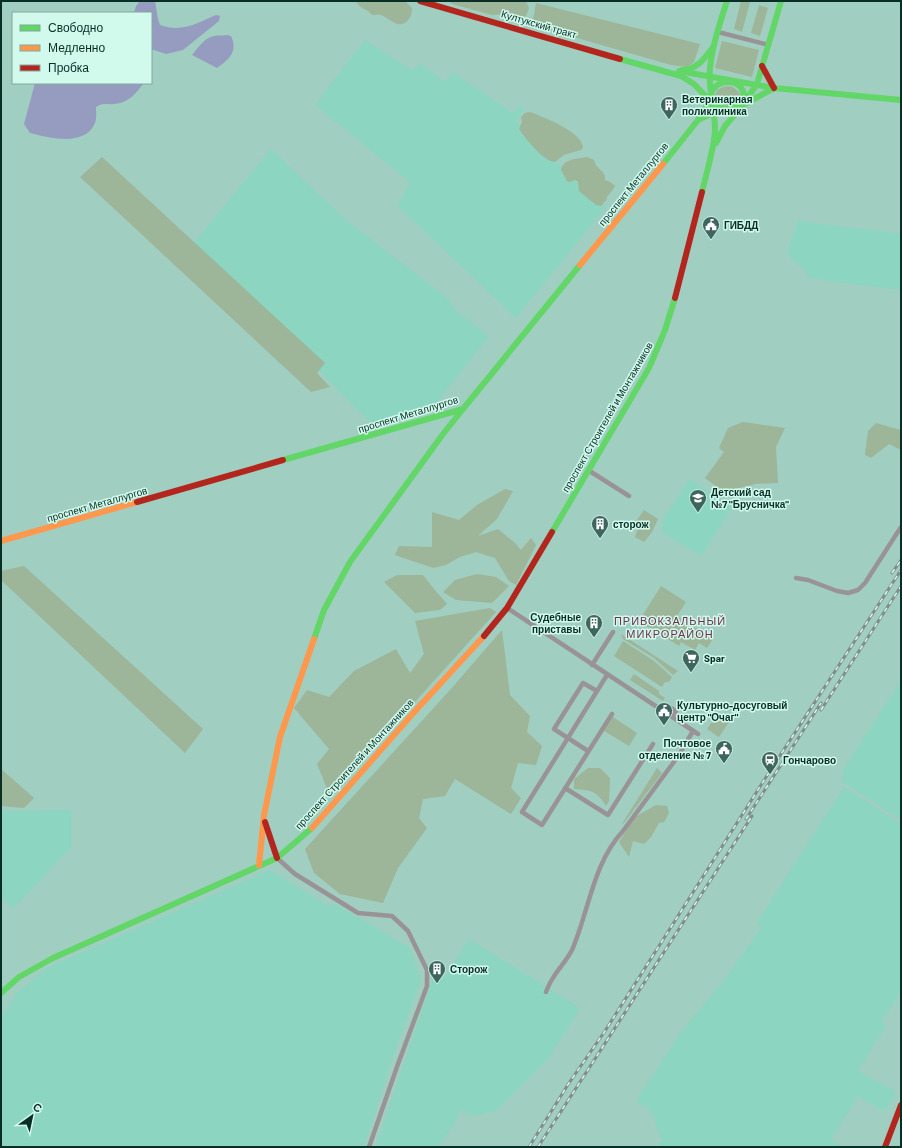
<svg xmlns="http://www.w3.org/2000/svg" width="902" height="1148" font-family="Barlow,sans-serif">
<rect width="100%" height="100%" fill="#a0cec1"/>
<path fill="#8cd5c0" d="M365,40l48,31 7,-8 25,19 7,-10 61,41 6,-7 5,4 -8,11 30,31 60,55 -90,111 -118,-112 12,-24 -95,-77z
M271,149l73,69 103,80 9,13 33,25 -55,70 -58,22 -183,-184z
M798,221l103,13v56l-64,-8 -31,-5 1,-4 -19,-18v-6z
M689,479l43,28 -31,49 -39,-24 1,-12z
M901,681v139l-61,-40 4,-5 -1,-5z
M844,787l57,37v167l-20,32 5,3 -28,45 38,21 -8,14 -5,5 -25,-15 -27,43 12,8h-185l4,-7 -12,-31 -14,-8 45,-69 41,-49 40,-56 -6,-3z
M71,810v37l-57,61 -12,-9 -1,1v-89z
M270,870l60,37 4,-4 76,45 11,32 -31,85 -26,82h-363v-129l18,-27 30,-24z
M469,939l111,69 -32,51 -52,52 -23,5 -11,-6 -23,37h-56l-6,-3 57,-169 11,2z"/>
<path fill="#9db598" d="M356,1h45l5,1 6,6c0,5 -1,10 -6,14 -9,7 -16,-4 -25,-7 -3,-1 -6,0 -9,0 -4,-6 -14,-7 -16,-14z
M449,1h77l3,7 -3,8 -10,2 -11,-4 -13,1 -40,-11z
M741,1l9,1 -8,30 -8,-3z
M536,3l164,41 -6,18 -7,5 -16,-2 -139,-40z
M759,5l9,3 -8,28 -9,-3z
M722,41l37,9 -7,27 -37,-9z
M728,86l5,1 9,8c-3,16 -19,13 -28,3l3,-8 6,-3z
M530,112c13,5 53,20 53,36l-2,2 -17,5 -9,7c-12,-1 -29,-23 -36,-33l3,-7 -1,-5 4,-4z
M102,157l223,206 -8,10 13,14 -19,5 -231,-215z
M587,157l7,3c2,10 12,10 11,20l5,2 5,4 -1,2 -7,9v2l-6,7 -5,-1 -17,-14 -1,-9 -2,-2 -7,2 -2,-1 -6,-11c3,-12 16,-11 26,-13z
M743,422l42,6 -9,19 2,36 -23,1 -31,8 -19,-14 19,-26 -5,-4 9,-20z
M876,423l25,7v20l-12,-6 -18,14 -6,-3 3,-24z
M505,489l8,2 -16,28 -19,17 20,-7 17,14 6,7 10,-12 5,7 -20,40 -7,-4 -14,-23 -19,-6 -16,5 -14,8 -13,3 -38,-13 4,-9 33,1v-35l27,8 18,-15z
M644,510l14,9 -6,13 -8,10 -9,-5 3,-9 -3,-5z
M24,566l179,163 -18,24 -184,-173v-9z
M477,574l19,3 13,9 -17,17 -36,-3 -13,-8 12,-12z
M397,575h26l11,14 13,15 -7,6 -25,3 -31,-31z
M661,586l25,16 -9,14 36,23 -6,9 -8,-5 -4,7 -14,-8 -2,4 -40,-25z
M490,608l6,4 -166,184 -13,-32 12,-15 -35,-41 13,-18 22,7 25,-26 42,-22 14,24 14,-19 -9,-33z
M502,630l8,65 20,21 -3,16 15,14 -6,19 -18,-2 -7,25 10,10 -10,16 -56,-35 -10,17 -22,3 -4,19 8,10 -29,40 -15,35 -43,-9 -26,-21 -9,-24 145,-159z
M621,634l57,37 -5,4 -19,-17 -31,-19z
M623,641l31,20 18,16 -2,4 -6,2 -2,4 -48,-31z
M634,674l25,17v3l6,4 -2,3 -33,-21z
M613,717l24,16 -8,13 -25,-15z
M731,719l-12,18 -12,-8 4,-6z
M588,768h12l10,10 -1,23 -3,5c-9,-15 -15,-16 -32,-17v-10z
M657,768l5,5 -38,50 -2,1z
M1,769l33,29 -10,10 -23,-2z
M656,805l11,1 2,7 -5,9 -5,1 -8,14 -7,7 -11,-3 -4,16 -10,-15 16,-25z"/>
<path fill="#969cc0" d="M140,1h15l3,18 2,6c22,8 37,-2 56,-10l4,1 -1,5 -36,29 -17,4 -15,-5v-36h-17l2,-7z
M227,35l4,1c7,15 -1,23 -14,32l-25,-13c6,-7 12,-17 22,-19 4,-1 9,0 13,-1z
M35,83h109c-8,10 -15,20 -30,21 -8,1 -10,-2 -18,3 0,5 1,11 -1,16 -10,24 -46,15 -65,10l-6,-9z"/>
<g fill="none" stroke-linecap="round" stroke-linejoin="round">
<path stroke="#9a9396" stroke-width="4.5" d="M718,32l51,13
M588,470l41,26
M796,578l12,2 29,11 11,2 10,-3 7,-7 36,-56
M507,608l191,126
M592,665l21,-33
M607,675l-85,137 20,13 70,-111
M662,711l4,-6 10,6 -4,6
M588,751l-34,-22 29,-46 14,8
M565,788l43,27 45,-71
M277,858l18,16 63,39 34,3 16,15 19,39v16l-29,78 -29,83
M546,992c2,-5 4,-10 7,-14 5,-9 14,-18 19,-28 17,-39 21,-87 51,-119l56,-76 14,-24"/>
<path stroke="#63d668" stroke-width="6" d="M620,59l61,17 13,8 17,18 7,5 8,2 17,-4 31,-17
M682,70c16,-1 22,-11 31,-23
M679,71l95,17 127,12
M710,100c1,-4 1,-9 4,-12 7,-8 24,-9 29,3 2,5 1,10 -1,15
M698,120l15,-7 16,-4
M716,143l9,-17 17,-20 15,-22 24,-83
M663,164l35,-44 12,-20
M702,192c4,-18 13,-46 13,-63 0,-20 -7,-39 -5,-60 2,-23 10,-46 17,-68
M283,460l180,-51 117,-144
M552,532l97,-164 16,-38 10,-32
M314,639l10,-29 26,-48 93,-128 20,-25
M1,993l18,-16 34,-19 224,-100 35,-30"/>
<path stroke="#ff974d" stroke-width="6" d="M580,265l83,-101
M1,541l136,-39
M312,828l104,-118 68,-74
M259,865l5,-50 16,-78 34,-98"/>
<path stroke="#b3261e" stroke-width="6" d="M420,1l200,58
M762,66l12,22
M675,298l27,-106
M137,502l146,-42
M484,636l23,-28 45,-76
M265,822l12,36
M885,1147l16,-42"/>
<defs>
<path id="rail" d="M892,573l9,-13
M821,710l80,-124
M746,819l75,-116
M529,1147l40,-64 36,-52 54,-85 109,-172 133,-204
M538,1147l214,-331"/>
</defs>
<use href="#rail" stroke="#818d8a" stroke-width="3"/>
<use href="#rail" stroke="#d1f9ec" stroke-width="1.5" stroke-dasharray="4.5" stroke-linecap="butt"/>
</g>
<defs>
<symbol id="building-pin" viewBox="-11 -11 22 30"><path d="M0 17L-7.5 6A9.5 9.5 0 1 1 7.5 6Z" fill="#3e665c" stroke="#d1f9ec"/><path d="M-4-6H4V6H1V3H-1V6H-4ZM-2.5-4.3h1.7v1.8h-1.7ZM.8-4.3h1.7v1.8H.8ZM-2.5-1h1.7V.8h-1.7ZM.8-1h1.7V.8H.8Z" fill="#fff"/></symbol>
<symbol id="civic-pin" viewBox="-11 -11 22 30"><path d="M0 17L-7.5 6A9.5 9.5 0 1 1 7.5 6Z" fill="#3e665c" stroke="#d1f9ec"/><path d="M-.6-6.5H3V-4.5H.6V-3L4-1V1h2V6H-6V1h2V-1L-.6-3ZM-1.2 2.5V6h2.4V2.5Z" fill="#fff"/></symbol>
<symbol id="school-pin" viewBox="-11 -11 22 30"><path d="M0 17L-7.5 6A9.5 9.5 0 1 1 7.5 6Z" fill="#3e665c" stroke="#d1f9ec"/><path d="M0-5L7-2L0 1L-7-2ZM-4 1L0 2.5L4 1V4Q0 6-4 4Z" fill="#fff"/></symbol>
<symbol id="supermarket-pin" viewBox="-11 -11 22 30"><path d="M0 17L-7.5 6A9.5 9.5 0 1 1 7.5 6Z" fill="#3e665c" stroke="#d1f9ec"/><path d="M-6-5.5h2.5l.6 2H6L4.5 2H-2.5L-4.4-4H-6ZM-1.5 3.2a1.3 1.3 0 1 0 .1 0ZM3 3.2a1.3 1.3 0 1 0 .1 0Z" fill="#fff"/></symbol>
<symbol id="station-pin" viewBox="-11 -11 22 30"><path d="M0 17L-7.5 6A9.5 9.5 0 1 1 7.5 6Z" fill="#3e665c" stroke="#d1f9ec"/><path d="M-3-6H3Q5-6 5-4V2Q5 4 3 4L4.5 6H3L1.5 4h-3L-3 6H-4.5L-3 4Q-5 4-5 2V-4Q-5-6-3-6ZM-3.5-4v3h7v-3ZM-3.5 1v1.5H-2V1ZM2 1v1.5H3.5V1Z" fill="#fff"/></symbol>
</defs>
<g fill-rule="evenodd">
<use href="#building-pin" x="659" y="95" width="20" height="27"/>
<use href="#civic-pin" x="701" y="215" width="20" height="27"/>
<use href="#school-pin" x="688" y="488" width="20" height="27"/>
<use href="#building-pin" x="590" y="514" width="20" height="27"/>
<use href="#building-pin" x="584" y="613" width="20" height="27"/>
<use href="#supermarket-pin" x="681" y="648" width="20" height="27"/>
<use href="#civic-pin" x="654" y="701" width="20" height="27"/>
<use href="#civic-pin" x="714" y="739" width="20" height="27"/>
<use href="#station-pin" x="760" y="750" width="20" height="27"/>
<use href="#building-pin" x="427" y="959" width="20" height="27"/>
</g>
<g text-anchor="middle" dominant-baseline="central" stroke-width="3" stroke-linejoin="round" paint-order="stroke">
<g font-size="10" fill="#092e25" stroke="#d1f9ec">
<text transform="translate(539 24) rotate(16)">Култукский тракт</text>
<text transform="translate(633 184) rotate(-51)">проспект Металлургов</text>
<text transform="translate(408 414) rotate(-17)">проспект Металлургов</text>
<text transform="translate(607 417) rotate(-60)">проспект Строителей и Монтажников</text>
<text transform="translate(97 504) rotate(-16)">проспект Металлургов</text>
<text transform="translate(354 764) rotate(-48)">проспект Строителей и Монтажников</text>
</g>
<g font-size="10" font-weight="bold" fill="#092e25" stroke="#d1f9ec" text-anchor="start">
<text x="682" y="99">Ветеринарная<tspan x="682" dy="12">поликлиника</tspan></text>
<text x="724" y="225">ГИБДД</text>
<text x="711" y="492">Детский сад<tspan x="711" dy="12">№7 "Брусничка"</tspan></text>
<text x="613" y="524">сторож</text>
<text x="581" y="617" text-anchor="end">Судебные<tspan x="581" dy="12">приставы</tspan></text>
<text x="704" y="658">Spar</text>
<text x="677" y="705">Культурно-досуговый<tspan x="677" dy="12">центр "Очаг"</tspan></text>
<text x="711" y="743" text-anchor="end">Почтовое<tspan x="711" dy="12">отделение № 7</tspan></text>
<text x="783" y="760">Гончарово</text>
<text x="450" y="969">Сторож</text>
</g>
<g font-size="11" letter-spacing="1" fill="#702e4c" stroke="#d1f9ec">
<text x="670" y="620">ПРИВОКЗАЛЬНЫЙ<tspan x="670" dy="13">МИКРОРАЙОН</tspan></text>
</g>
</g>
<rect width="902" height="1148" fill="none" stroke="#092e25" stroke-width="4"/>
<rect x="12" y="12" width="140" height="72" fill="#d1f9ec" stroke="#81a89c"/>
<rect x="20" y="25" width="20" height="6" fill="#63d668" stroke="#81a89c"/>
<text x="48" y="32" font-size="12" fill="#092e25">Свободно</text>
<rect x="20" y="45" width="20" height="6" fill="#ff974d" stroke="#81a89c"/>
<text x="48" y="52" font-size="12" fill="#092e25">Медленно</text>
<rect x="20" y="65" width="20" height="6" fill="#b3261e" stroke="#81a89c"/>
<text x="48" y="72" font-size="12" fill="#092e25">Пробка</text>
<g transform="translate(32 1116) rotate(33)" stroke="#d1f9ec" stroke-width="3" paint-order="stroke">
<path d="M0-3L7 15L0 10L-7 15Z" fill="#092e25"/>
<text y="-6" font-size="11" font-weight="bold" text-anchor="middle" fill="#092e25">С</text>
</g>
</svg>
